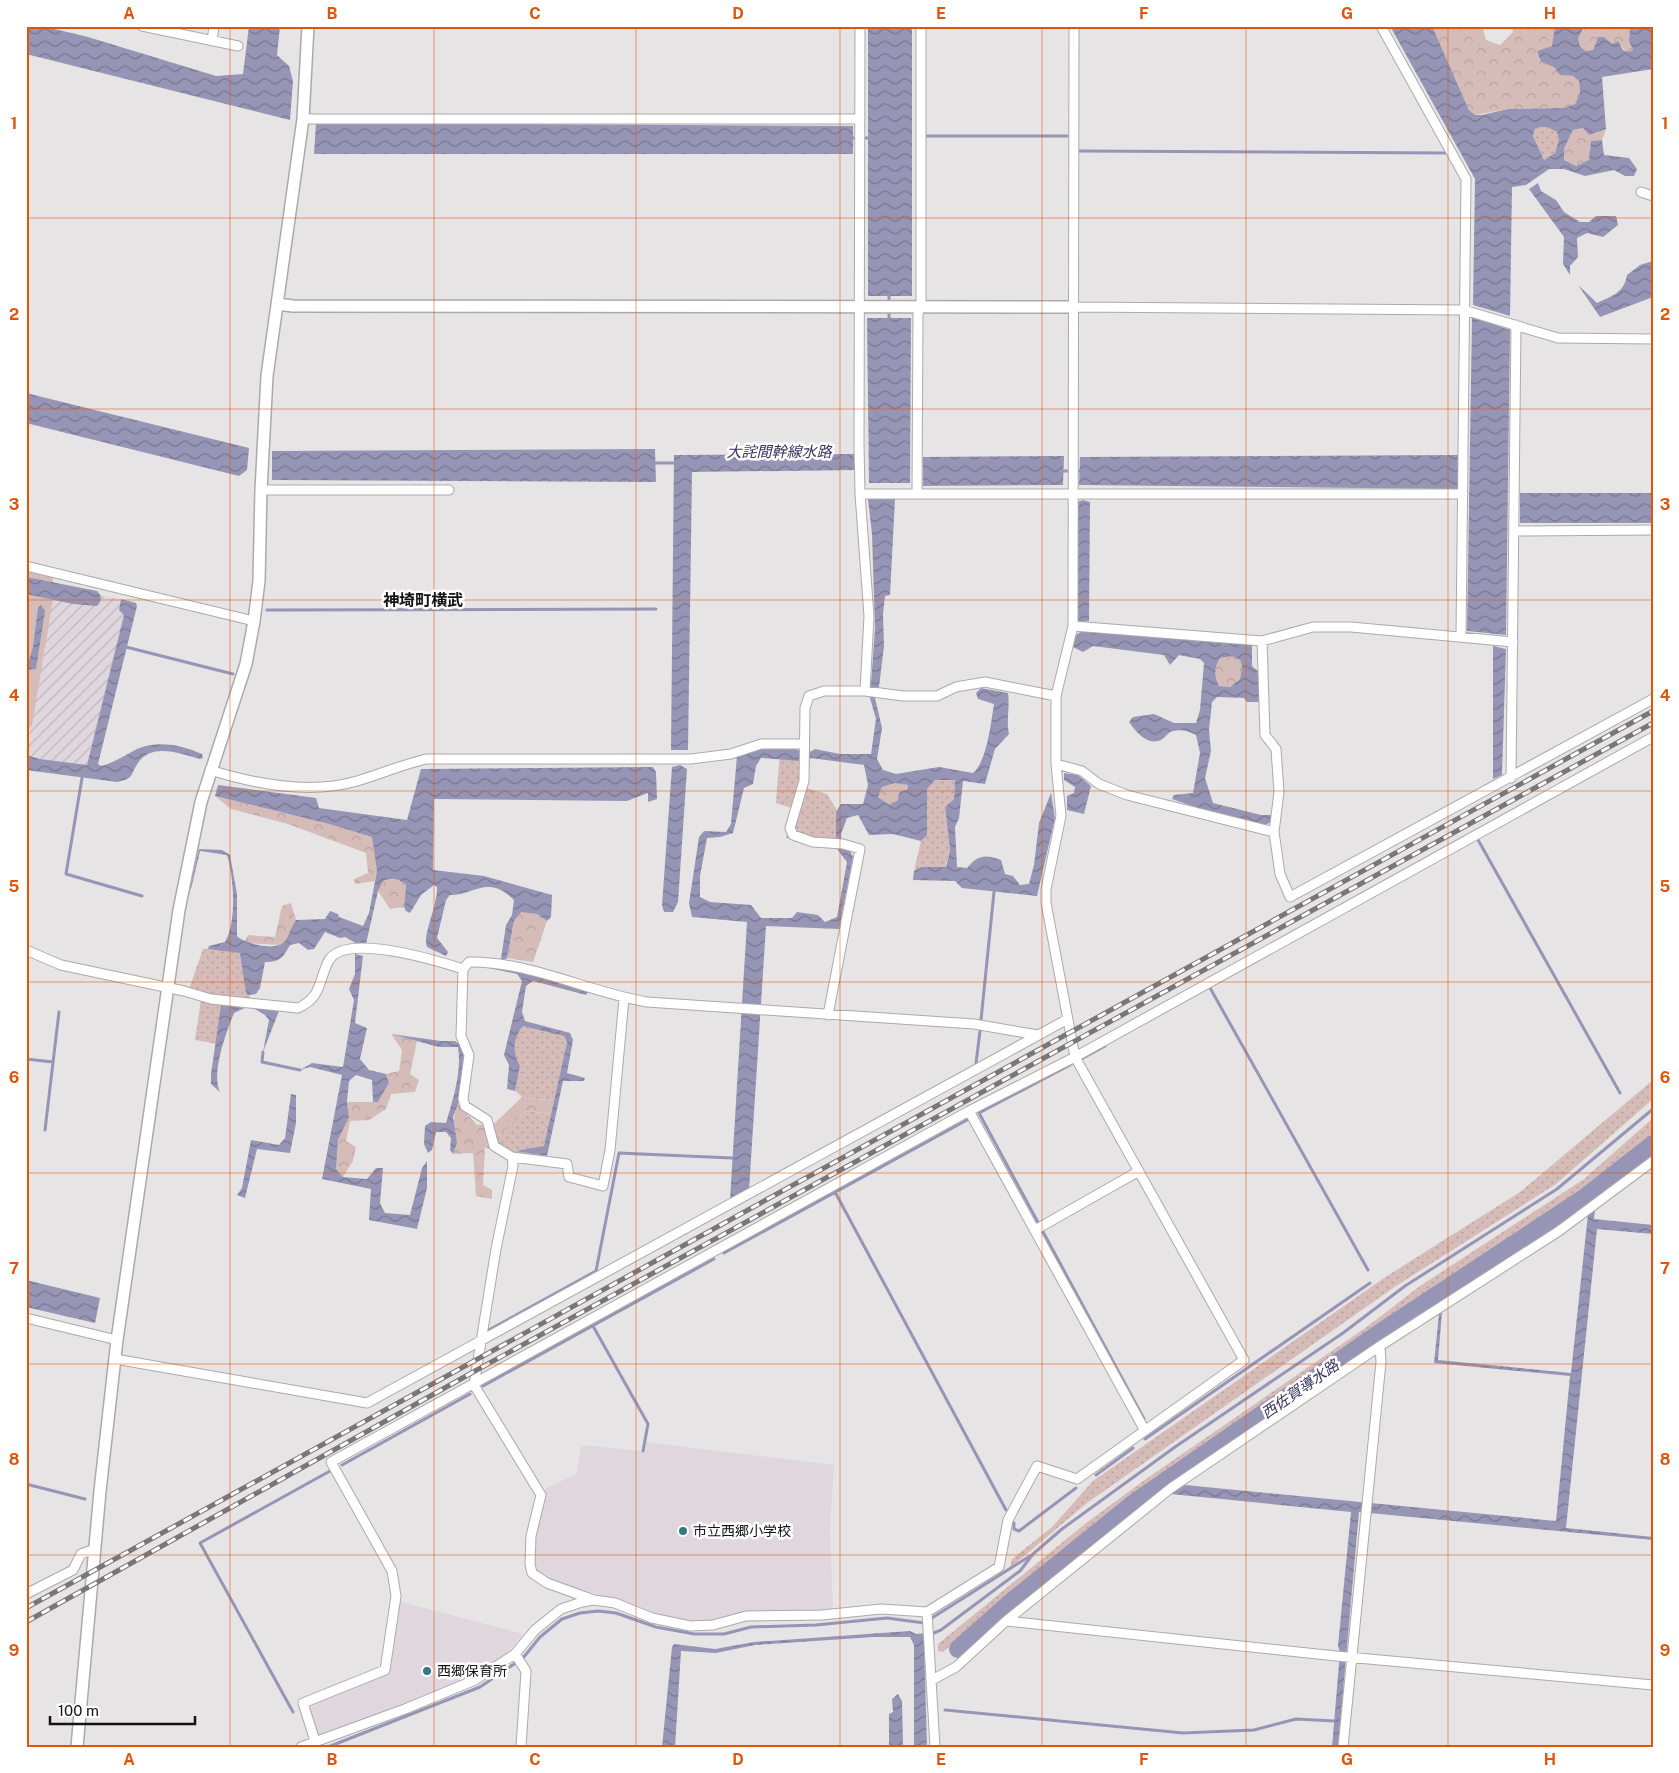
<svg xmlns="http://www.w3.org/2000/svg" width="1679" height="1773" font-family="'Public Sans','Noto Sans JP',sans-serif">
<defs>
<pattern id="industrial-furrows" width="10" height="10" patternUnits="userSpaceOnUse" patternTransform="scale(1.25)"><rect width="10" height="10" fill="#e0d6dd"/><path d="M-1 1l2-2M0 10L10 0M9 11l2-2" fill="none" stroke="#bfb7bd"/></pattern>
<pattern id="grass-dots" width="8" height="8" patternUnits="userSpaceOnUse" patternTransform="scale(1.25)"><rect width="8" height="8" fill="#d6bcb9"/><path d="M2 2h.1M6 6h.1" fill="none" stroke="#b7a19e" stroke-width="1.8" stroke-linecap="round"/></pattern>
<pattern id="forest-crowns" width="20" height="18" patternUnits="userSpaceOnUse" patternTransform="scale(1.25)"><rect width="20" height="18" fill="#d6bcb9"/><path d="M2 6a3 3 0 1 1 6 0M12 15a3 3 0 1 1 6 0" fill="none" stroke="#b7a19e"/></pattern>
<pattern id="water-waves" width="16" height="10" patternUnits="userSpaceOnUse" patternTransform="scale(1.25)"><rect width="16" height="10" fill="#9695b5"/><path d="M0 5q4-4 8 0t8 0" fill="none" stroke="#797892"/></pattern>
</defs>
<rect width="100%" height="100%" fill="#e7e4e6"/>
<path fill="#e0d6dd" d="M646,1442l188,23 -4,64 3,80 -88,4 -48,10 -45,-9 -37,-15 -67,-19 -14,-12 1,-34 11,-46 31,-14 4,-29 62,6z
M398,1601l125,33 -15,18 -37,25 -67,29 -94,32 -12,-38 91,-35z"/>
<path fill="url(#industrial-furrows)" d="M101,596l20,3 -2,11 6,5 -38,150 -47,-6 -14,-4v-22l17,-75 10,-58 30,4 17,-2z"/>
<path fill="url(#grass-dots)" d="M1540,127h7l10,5 2,8 -4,13 -11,7 -11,-24 2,-7z
M780,752l31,3 -5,33 21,6 13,21 -3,34 -51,-11 6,-30 -16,-5z
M935,780h20l-1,19 -9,8 5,43 -5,17h-23l-8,4 7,-30 6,-6v-46z
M233,947l21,9 -5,49 -23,6 -8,33 -23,-4 6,-40 -14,-5 16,-46z
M523,1025l41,11 3,6 -13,59 -32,-4 -7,-6 5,-25c-8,-14 -7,-28 3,-41z
M1653,1080v19l-97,85 -160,102 -309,217 -77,65 2,-9 40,-32 41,-46 294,-205 133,-84z
M526,1111l25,3 -9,49 -25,-1 -32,-15z
M1653,1118v17l-53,44 -459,309 -198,164 -5,-1v-7l148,-121 60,-44 222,-153 52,-40 164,-107z"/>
<path fill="url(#forest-crowns)" d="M1432,26h50l4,14 14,5 13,-13 -1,-6h43l-2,20 -16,5 4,11 13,5 6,8 13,1 6,5 1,12 -5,11 -12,4 -55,1 -33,6 -6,-5z
M1584,26h46l-1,15 4,9 -5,3 -9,-9h-7l-8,-7h-6l-5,13 -8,1 -5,-5 -2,-7z
M1583,128l6,7 17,-6 -4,11 -11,1 -1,19 -15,6 -11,-6v-11l9,-19z
M1232,656l8,4 2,7 -2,12 -10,8 -11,-1c-5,-11 -5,-18 1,-28z
M895,783l13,2 -10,15 -8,5 -12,-8 4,-10z
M215,796l114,28 44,13 4,34 -2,10 -20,3 -1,-5 14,-6 -2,-20 -78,-29 -57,-15z
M391,878l9,2 6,5 -2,22 -14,2 -12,-18 5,-10z
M291,903l5,17 -12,23 -4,2 -36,-2 4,-8 27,2 7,-31z
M521,911l16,3 10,7 -14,41 -26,-4 7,-37z
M391,1034l26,7 -7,33 9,6 -4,12 -24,2 -5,15 -17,11 -19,1 -4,20 10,6 -3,14 -10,16 -7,-8 2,-29 11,-23 -2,-15h31l11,-19 -3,-9 13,-3 3,-21z
M522,1097l32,4 -3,13 -25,-3 -41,36 -2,38 9,5v9l-16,-3 -3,-43 -20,1c7,-20 -5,-27 5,-50l19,21 18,-2z"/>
<path fill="#d6bcb9" d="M26,570l27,8v22l-21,125 -6,8z"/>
<path fill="url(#water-waves)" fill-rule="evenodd" d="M26,26h16l46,11 128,39 27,-2 6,-48h31l-3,29 12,11 4,15 -3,39 -264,-66z
M868,26h44v270h-44z
M1390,26h42l37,84 6,5h7l26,-6 55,-1 12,-4 5,-11 -1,-12 -6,-5 -13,-1 -6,-8 -13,-5 -4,-11 15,-5 3,-20h29l-6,13 2,7 5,5 8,-1 5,-13h6l8,7 6,-3 5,9 5,2 5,-2 -4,-9 1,-15h23v43l-51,8 4,52 -17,6 -6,-7 -10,2 -9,19v11l12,6 13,-6 2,-19 11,-1 2,15 25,3 8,11 -3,7h-9l-11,-6 -29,6 -21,-7h-15l-23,16 -14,2 -2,129 -37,-11 2,-126zM1540,127h7l10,5 2,8 -4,13 -11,7 -11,-24 2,-7z
M316,123l537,3v28h-539z
M1538,183l3,8 15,9 8,12 16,10h9l7,-6h20l2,9 -15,12 -16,-4 -10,5 1,19 -8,9v9l-7,-11 1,-27 -35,-48z
M1653,261v36l-53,20 -22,-32 19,18c15,-7 27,-10 30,-28l13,-10z
M1472,317l38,13 -4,305 -39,-4z
M867,318h44l-1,165h-41z
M26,393l223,55 -2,22 -8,6 -213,-53z
M655,449l1,33 -384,-2v-29z
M856,454l-1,16 -163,2 -4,278h-17l3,-295z
M1458,455v34l-379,-4 1,-28z
M1064,456l-1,29 -140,1v-29z
M1520,493h133v30h-133z
M868,499h27l-5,96 -5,1 -2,18 1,32 -5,41 -4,11 7,30 -5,31 6,11 13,4 43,-7 34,6c14,-11 18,-51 21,-69l-16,-5 -2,-6 5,-5 27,5c2,14 -2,28 1,41l-14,15 -10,35 -22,-3 -4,37 -4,9 2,40 10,1c11,-13 18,-14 34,-8l4,14 8,2 7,9 9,-1 5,-19 5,-42 12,-30 4,25 -18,78 -75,-8 -7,-7 -42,-1 1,-9 8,-4h24l4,-17 -5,-43 9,-8 1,-19h-20l-8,9v46l-6,6 -28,-7 -24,1 -11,-20 -11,3 -6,16 1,14 8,3 3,6 -14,72 -73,-3 -17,264 -19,10 17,-278 -55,-5 -3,-14 10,-66 5,-6 22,1 5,-8 6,-68 27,-9 31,2 13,4 7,-4 25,5h31l5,-35 -6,-21 5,-70 -3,-94zM803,757l61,8 4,20 -5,19h-22l-5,8v25l1,12 10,13 -10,55 -12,5 -7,-7 -21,-3 -5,6h-31l-10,-13 -41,-3 -10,-5v-21l7,-38 13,-1 13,-4 11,-45 9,-4 3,-18 5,-8 39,3zM895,783l13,2 -1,4 -8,4 -1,7 -8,5 -12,-8 4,-10z
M1083,500l7,2 -1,119 -9,1 -4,-3 1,-117z
M26,577l71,14 4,5 -1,6 -3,4 -24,-2 -47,-10z
M121,599l15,4 1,3 -39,158 3,2c13,-3 24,-11 36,-17 22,-9 44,-4 65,5l1,4 -3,1c-19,-5 -48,-17 -62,4 -9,13 -3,15 -21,19l-91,-12v-15l14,4 47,6 37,-150 -5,-5z
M41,605l4,6 -9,58 -10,1 7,-23 5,-39z
M1082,631l170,14v21l8,7v29h-13l-3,-4 -27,-1 -5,5 -3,28 2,21 -6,27 8,25 48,12h13l-1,6 -8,4 -58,-14 -35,-12 2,-4 19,-2 7,-40 -4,-18c-8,-4 -14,-6 -23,-4 -5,1 -8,7 -12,9 -14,6 -25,-8 -32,-18l4,-5 21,-3 20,9h22l4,-13 4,-47 -4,-4 -21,-4 -9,10 -6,-10 -71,-9 -10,6 -12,-6 5,-11zM1232,656l8,4 2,7 -2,12 -10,8 -11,-1c-5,-11 -5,-18 1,-28z
M1493,646l13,3 -4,126 -9,4z
M680,765l7,4 -9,133 -5,10h-9l-2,-7 10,-138z
M653,767l3,5 1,27 -9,3v-9l-21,8 -193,-2 -1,71 51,6 68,19 -1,22 -4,4 -10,-7 -16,-2 -7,9 -7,37 -4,2 -2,-1 5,-34 6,-10 2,-15c-26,-26 -39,-5 -64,-5l-4,5 -9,38 11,14 -2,4 -19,-9c-5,-12 11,-42 10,-60l-3,-2 -13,10 -11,18 -4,-2 -2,-4 2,-22c-8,-7 -13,-8 -23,-4l-5,10 -12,53 -7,1 -14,-8 -5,1 -15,-6 -11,17 -6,1 -9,-7 -9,2c-7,12 -9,17 -25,17l-5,26 -4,6 -8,1 -2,-2 -6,-40 -32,-4 1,-3 16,-4c12,-20 9,-65 2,-87l-27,-4 -9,38 -1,-1 9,-39 23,1 8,5 7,39v42c8,8 40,16 48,5 4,-6 6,-14 11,-21l29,-1 5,-8 8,3 1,3 24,9 6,-13 8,-42 -5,-34 -43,-13 -114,-28 3,-11 98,13 3,10 88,12 14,-51z
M1064,773l14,2 13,11 -7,28 -17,-4v-14l7,-3 1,-6 -11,-7z
M355,954l8,2 -8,67 12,5 -7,31 9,11 17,4 3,9 -11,19h-5l-1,-22 -16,-5 -7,6 -2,21 2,15 -11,23 -2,29 7,8 24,2 9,-11h7l-3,35 5,10 25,2 12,-47 5,-7v27l-10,41 -48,-9 2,-31 -49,-10 20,-104 -32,-8 -10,3 12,-7 31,4 11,-67 -5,-11 6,-15z
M480,966l22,1 87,24 -3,4 -53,-14 -7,5 -4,26 3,9 45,12 3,7 -6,33 18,5 -1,3h-21l-16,75 -31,-5 28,-5 23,-104 -3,-6 -41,-10c-10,12 -11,26 -3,40l-5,25 -8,-2 2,-24 -5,-10 18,-74 -5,-7z
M221,1005l24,3 -11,5c-8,20 -23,60 -14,79l-9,-8v-10z
M253,1008l26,3 -16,41 6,-32 -4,-5z
M391,1034l50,7h14l8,6 3,11 -8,46 -5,13 4,26 -4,11 -3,-4 1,-12 -5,-6h-10l-4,18 -4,3 -4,-9 1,-18 6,-4 15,1c7,-24 16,-51 12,-76h-19z
M291,1094l5,1v28l-6,30 -33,-4 -12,49 -8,-3 5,-7 9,-48 28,5 6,-7z
M1595,1210l-1,9 59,6v9l-56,-5 -31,299 87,9v3l-294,-28 -21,235h-6l8,-95 -2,-6 13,-134 -180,-18 14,-9 371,36 14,-145 -136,-13 5,-49 3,-2 -4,48 133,13 17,-159z
M26,1280l74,18 -5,25 -69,-16z
M910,1631l6,3 11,-1v7h-3l3,107h-13v-102l-4,-8h-36l-119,8 -39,8 -35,-2 -6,96h-13l10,-100 2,-3 41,5 39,-7z
M898,1694l4,7 1,46h-14v-33l4,-2 -1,-13z"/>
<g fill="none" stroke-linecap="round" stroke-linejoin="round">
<path stroke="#9695b5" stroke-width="3" d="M927,136h140
M851,138h21
M1079,151l368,2
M889,322v-28
M652,463h26
M1061,471h21
M267,610l389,-1
M126,647l107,27
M82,778l-16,96 76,22
M1477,838l143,255
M1209,986l159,284
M981,1020l13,-128
M263,1052l-1,10 38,8
M1083,1058l22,-12
M26,1059l27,3
M976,1063l4,-32
M1070,1065l-91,48 165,306
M45,1130l14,-118
M835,1192l171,318
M724,1253l243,-133
M593,1326l55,98 -5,27
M487,1331l109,-60 23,-118 113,5
M483,1386l231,-127
M1145,1439l225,-156
M342,1465l128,-71
M1096,1475l37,-27
M26,1484l59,15
M1014,1523v6l5,2 57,-43
M929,1635l12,-5 79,-59 13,-17 29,-25 113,-82 168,-114 62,-47 152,-97 96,-80
M945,1710l238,23 71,-3 42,-11 38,2
M293,1712l-93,-169 130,-72
M328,1747l152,-60 43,-29 17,-21 22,-18 18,-6 18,-2 18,2 40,14 38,7h30l27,-7 65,-2 71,-7 37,5 106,-67"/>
<path stroke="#9695b5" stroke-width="18" d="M958,1649l53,-47 123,-99 250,-173 200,-132 69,-54"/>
<defs>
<path id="minor" d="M142,26l96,20
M860,26l-1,419 1,49 9,122 -4,75
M1381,26l85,153 -5,457
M212,41l2,-15
M303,119h557
M1641,192l12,4
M1074,307l390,3 94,28 95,1
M261,490h188
M917,492l1,-178 3,-8v-280
M860,494h603
M1514,531l139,-1
M26,566l228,55
M1073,626l189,15 51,-14h38l162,15
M1262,641l3,94 11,14 3,43 -5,40 6,42 10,23 363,-198
M1056,764l26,7 17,13 28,11 147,37
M210,770c45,14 100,25 147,11 23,-7 45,-16 69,-22h265l40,-5 30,-10h43
M1511,778l5,-453
M26,950l35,15 123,26 27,8 87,9c24,-11 20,-26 30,-46 14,-31 110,-1 135,7
M828,1015l32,-166 -17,-5 -30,-2 -20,-7 -3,-7 14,-47 1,-73 4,-12 15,-5h41l38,5h34l19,-9 29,-5 71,14
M969,1111l175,318
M512,1157l55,7 2,13 34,9 7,-36 14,-151
M1035,1230l104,-59
M26,1318l91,22
M115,1359l252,44 699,-383
M26,1594l47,-24 8,-16 14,-5
M594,1600l-47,-17 -15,-10 -2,-9 1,-28 10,-41 -67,-110 22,-136 17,-83 -1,-9 -18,-11 -7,-26 -22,-14 -2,-7 6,-44 -8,-19 2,-67 6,-7c60,-1 119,30 178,40l327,22 64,11
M927,1612l8,135
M1006,1621l330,35 317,29
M515,1654l11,17 -5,76
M932,1680l24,-13 50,-46 165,-133 209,-142 179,-115 94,-70
M315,1741l-12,-38 82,-33 11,-74 -4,-25 -61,-109 638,-351 106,-54 578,-320
M301,1747l104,-38 70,-29 40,-26 20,-24 26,-21 21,-7 12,-2 21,3 37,15 38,8 23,-1 33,-9 76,-1 59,-6 46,3 72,-45 9,-47 29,-54 40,13 167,-119 -169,-303 -29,-154v-14l15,-73 -5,-52v-68l17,-70 1,-600
M1343,1747l38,-385 -1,-16"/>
<path id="tertiary" d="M277,304l16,2 781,1
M77,1747l23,-256 17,-151 62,-430 22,-108 45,-138 8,-43 5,-40 2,-91 6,-114 36,-257 5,-93"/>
</defs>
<use href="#minor" stroke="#aca9ab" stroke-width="11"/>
<use href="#tertiary" stroke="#aca9ab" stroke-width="14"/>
<use href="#minor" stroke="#fff" stroke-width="9"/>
<use href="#tertiary" stroke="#fff" stroke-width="11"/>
<defs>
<path id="rail" d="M26,1608l1627,-897
M26,1622l449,-251 1178,-648"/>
</defs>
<use href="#rail" stroke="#787678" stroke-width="5"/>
<use href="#rail" stroke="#fff" stroke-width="3" stroke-dasharray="9" stroke-linecap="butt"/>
</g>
<path fill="none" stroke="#dd560c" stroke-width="1" stroke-opacity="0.55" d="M230,26v1721M434,26v1721M636,26v1721M840,26v1721M1042,26v1721M1246,26v1721M1448,26v1721M26,218h1627M26,409h1627M26,600h1627M26,791h1627M26,982h1627M26,1173h1627M26,1364h1627M26,1555h1627"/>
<g fill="#337886" stroke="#fff" stroke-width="2">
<circle cx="683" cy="1531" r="5"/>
<circle cx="427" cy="1671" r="5"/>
</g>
<g text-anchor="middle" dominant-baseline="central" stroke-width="5" stroke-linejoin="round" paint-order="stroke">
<g font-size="14" fill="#141314" stroke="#fff" text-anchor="start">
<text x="693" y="1531">市立西郷小学校</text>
<text x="437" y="1671">西郷保育所</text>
</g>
<g font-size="15" font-style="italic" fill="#37325f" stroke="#fff">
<text x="779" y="451">大詫間幹線水路</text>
<text transform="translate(1300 1389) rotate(-35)">西佐賀導水路</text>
</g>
<g font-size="16" font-weight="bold" fill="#141314" stroke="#fff">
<text x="423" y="600">神埼町横武</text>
</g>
</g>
<rect width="1679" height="1773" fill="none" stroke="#ffffff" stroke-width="55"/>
<path d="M50 1716v8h145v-8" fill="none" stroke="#141314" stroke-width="2.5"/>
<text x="58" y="1716" font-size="15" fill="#141314" stroke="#ffffff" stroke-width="4" paint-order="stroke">100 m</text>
<rect x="28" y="28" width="1624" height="1718" fill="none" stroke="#dd560c" stroke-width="2"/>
<g font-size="16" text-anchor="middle" font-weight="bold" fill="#dd560c">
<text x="129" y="19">A</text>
<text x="332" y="19">B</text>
<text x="535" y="19">C</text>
<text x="738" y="19">D</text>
<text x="941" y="19">E</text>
<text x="1144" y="19">F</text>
<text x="1347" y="19">G</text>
<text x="1550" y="19">H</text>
<text x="14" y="129">1</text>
<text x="1665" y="129">1</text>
<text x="14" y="320">2</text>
<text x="1665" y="320">2</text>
<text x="14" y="510">3</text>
<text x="1665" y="510">3</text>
<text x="14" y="701">4</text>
<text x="1665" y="701">4</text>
<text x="14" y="892">5</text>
<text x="1665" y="892">5</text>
<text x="14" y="1083">6</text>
<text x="1665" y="1083">6</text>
<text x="14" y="1274">7</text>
<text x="1665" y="1274">7</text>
<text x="14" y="1465">8</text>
<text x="1665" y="1465">8</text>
<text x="14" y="1656">9</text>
<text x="1665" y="1656">9</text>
<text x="129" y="1765">A</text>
<text x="332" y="1765">B</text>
<text x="535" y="1765">C</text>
<text x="738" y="1765">D</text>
<text x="941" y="1765">E</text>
<text x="1144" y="1765">F</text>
<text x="1347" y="1765">G</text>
<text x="1550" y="1765">H</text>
</g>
</svg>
